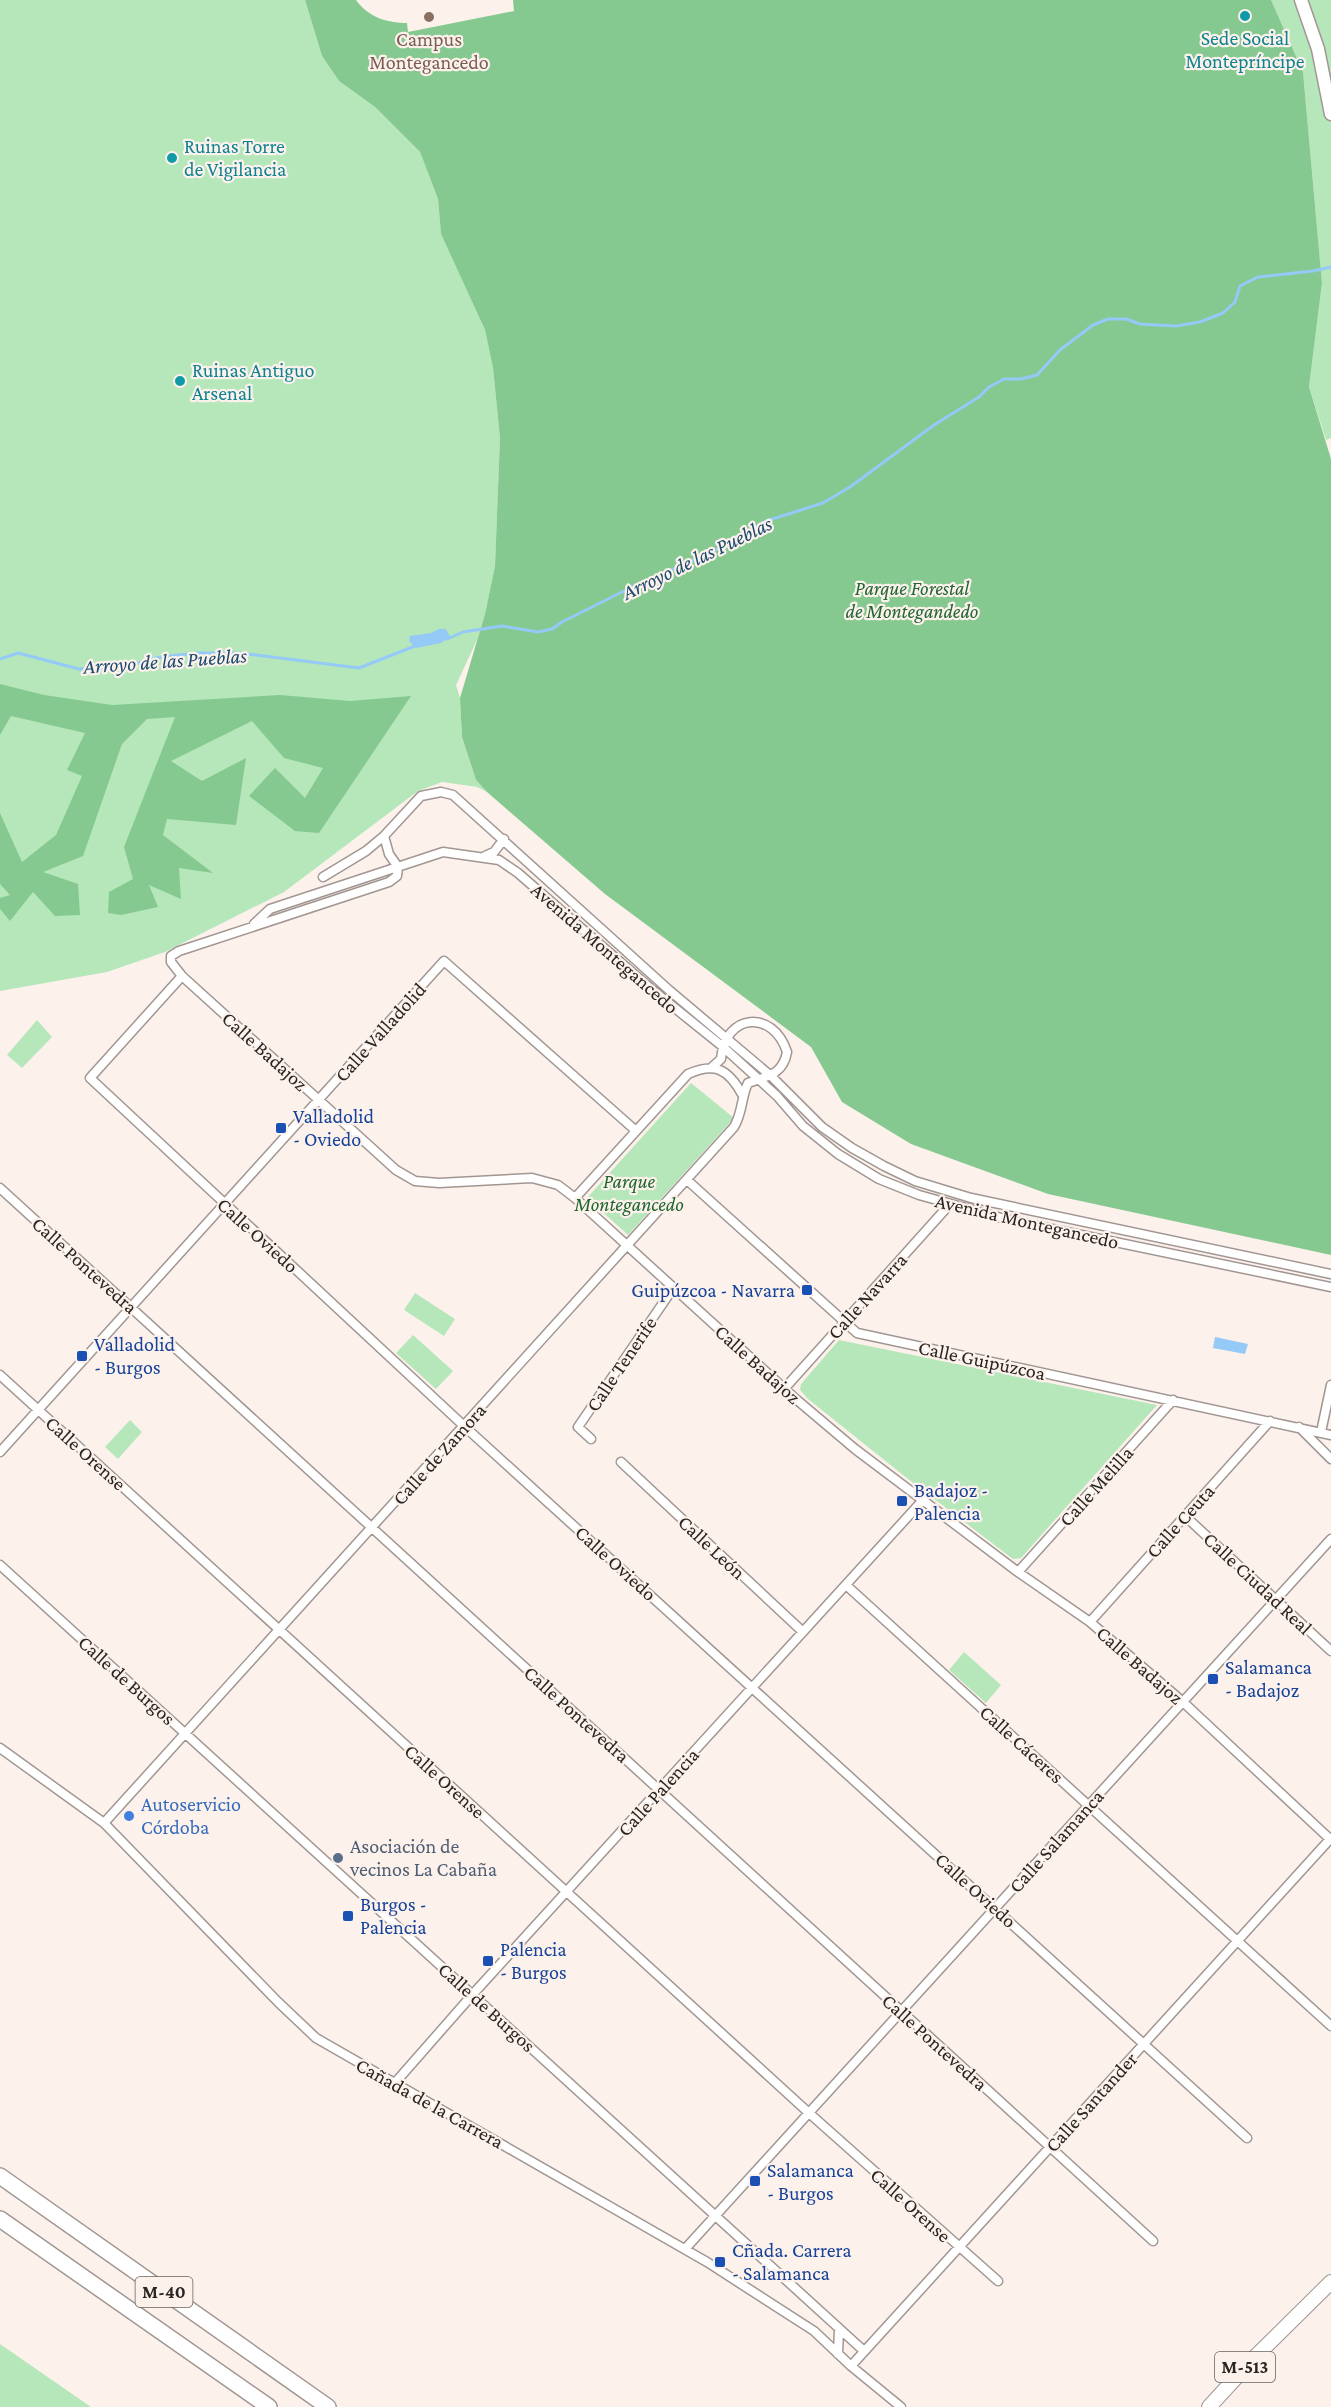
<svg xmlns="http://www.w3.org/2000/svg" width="1331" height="2407" font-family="'Crimson Pro',serif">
<rect width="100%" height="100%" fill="#fcf1eb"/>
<path fill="#b5e7bb" d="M0,0h305l17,56 17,25 36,26 45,45 18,47 3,35 44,96 8,38 7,70 -5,128 -10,48 -8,26 -21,45 4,13 2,39 14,43 11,12 -10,-5 -35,-5 -24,9 -134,101 -119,60 -58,20 -107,19z
M1271,0h60v438l-5,2 -17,-53 13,-104 -19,-211z
M37,1020l15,17 -30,31 -15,-13z
M691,1083l43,35 -106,117 -41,-37z
M415,1293l40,26 -11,17 -40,-26z
M413,1335l40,36 -17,18 -40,-36z
M839,1340l318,65 -136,153 -8,1 -105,-80 -100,-80 -8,-9 1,-6z
M130,1420l12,12 -24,27 -13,-12z
M964,1652l37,33 -15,18 -37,-33z
M0,2344l91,63h-91z"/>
<path fill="#85c990" d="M305,0h51c12,17 31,23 51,23l1,9 106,-21 -1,-11h758l32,72 19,211 -13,104 22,72v796l-283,-61 -137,-50 -69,-42 -31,-55 -206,-153 -118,-102 -11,-12 -14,-43 -2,-39 25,-84 10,-48 5,-128 -7,-70 -8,-38 -44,-96 -3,-35 -18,-47 -45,-45 -36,-26 -17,-25z
M0,684l44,11 68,10 168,-10 70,6 61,-5 -92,137 -24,-2 -46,-35 26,-28 30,30 18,-30 -39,-10 -32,-37 -81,40 31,20 44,-23 -10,67 -69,-6 -4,16 50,38 -34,-5 2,31 -32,-14 9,22 -37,8 -13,-2 1,-21 24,-13 -9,-32 51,-130 -28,2 -25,25 -39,112 -40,16 35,12 2,31 -25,1 -22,-24 -23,29 -10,-12v-11l10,-3 -10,-11v-71l22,49 34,-27 26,-59 -15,-6 18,-37 -74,-17 -11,19z"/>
<path fill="#95c9f7" d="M439,629h7l4,8 -9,6 -25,5 -7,-7 1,-5 21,-3z
M1215,1337l33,7 -3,10 -32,-6z"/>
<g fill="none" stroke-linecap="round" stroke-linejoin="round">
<path stroke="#95c9f7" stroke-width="3" d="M447,639l16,-7 39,-6 36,6 14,-3 10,-7 60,-30 98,-44 46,-27 57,-18 27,-16 84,-62 45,-28 10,-10 15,-8h17l16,-4 23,-25 33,-25 15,-6h18l14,5 36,2 24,-4 23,-9 12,-11 5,-16 18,-9 55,-6 18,-4
M0,659l18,-6 61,16 45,-2 36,-10 38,-4h42l119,15 56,-22"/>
<defs>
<path id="street" d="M384,836l5,18 9,13
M485,856l9,-4 10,-13
M398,867l-1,9 -8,6 -210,69 -8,5v6l11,14 214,194 19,11 24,2 93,-5 26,7 17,13 222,202 58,49 163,123 72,50 93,80 148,138
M323,877l43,-26 18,-15 37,-40 20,-4 12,3 216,195 102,86 51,51 30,21 32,18 31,15 56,17 360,76
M254,924l16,-15 173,-57 56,8 19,13 132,115 72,58 55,50 26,30 35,28 41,25 40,16 86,24 326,68
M182,976l-92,102 374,348 783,712
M687,1180l170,153 474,102
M0,1188l1153,1053
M575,1198l113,-124c27,-12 40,-5 54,20
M0,1375l809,738 189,168
M784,1389l166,-185
M1299,1427l32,32
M1321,1432l10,-47
M591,1439l-13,-12 96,-140
M0,1452l444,-491 191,169
M621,1462l182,170
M1185,1516l146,135
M0,1565l864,786
M1018,1572l155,-172
M846,1585l485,441
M1090,1622l180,-201
M0,1748l104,75 174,179 38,36 391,224 107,69 37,35 50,41
M104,1823l630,-696c9,-15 7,-30 14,-44 19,-7 35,-8 39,-31 -14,-43 -62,-39 -66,7l-10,9
M394,2084l79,-90 450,-494
M685,2249l646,-710
M838,2354l1,-25
M851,2366l480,-528"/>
<path id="secondary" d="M1301,0l17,49 13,65"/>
<path id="primary" d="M1209,2407l44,-48 78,-77"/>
<path id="highway" d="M0,2176l328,231
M0,2219l269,188"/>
</defs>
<use href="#street" stroke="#a19692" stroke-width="11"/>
<use href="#secondary" stroke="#a19692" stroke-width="15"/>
<use href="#primary" stroke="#a19692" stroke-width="16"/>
<use href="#highway" stroke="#a19692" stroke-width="18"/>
<use href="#street" stroke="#fff" stroke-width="8"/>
<use href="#secondary" stroke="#fff" stroke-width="12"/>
<use href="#primary" stroke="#fff" stroke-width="14"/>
<use href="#highway" stroke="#fff" stroke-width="15"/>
</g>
<g fill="#0f9aa8" stroke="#fcf1eb" stroke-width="2">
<circle cx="1245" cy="16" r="6"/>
<circle cx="172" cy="158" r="6"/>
<circle cx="180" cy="381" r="6"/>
</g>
<circle fill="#8d6e63" stroke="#fcf1eb" stroke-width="2" cx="429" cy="17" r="6"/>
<g fill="#1a4fb4" stroke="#fcf1eb" stroke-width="2">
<rect x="275" y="1122" width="12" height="12" rx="3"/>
<rect x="801" y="1284" width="12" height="12" rx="3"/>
<rect x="76" y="1350" width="12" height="12" rx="3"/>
<rect x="896" y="1495" width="12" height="12" rx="3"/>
<rect x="1207" y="1673" width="12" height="12" rx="3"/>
<rect x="342" y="1910" width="12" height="12" rx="3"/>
<rect x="482" y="1955" width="12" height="12" rx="3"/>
<rect x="749" y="2175" width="12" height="12" rx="3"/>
<rect x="714" y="2256" width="12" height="12" rx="3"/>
</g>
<circle fill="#3f7fe0" stroke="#fcf1eb" stroke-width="2" cx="129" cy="1816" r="6"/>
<circle fill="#5c6f8a" stroke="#fcf1eb" stroke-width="2" cx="338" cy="1858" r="6"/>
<g text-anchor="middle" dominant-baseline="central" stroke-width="4.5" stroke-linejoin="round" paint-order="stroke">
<g fill="#fcf1eb" stroke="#68625f" stroke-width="1.5">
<rect x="135.5" y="2277" width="57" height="30" rx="4.5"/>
<rect x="1215" y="2352" width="60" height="30" rx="4.5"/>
</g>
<g font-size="18" font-weight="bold" fill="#292523">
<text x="164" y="2292">M-40</text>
<text x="1245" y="2367">M-513</text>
</g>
<g font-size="20" fill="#0d838f" stroke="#fcf1eb" text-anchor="start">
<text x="1245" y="38" text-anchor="middle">Sede Social<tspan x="1245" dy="23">Montepríncipe</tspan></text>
<text x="184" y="146">Ruinas Torre<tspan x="184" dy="23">de Vigilancia</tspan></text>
<text x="192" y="370">Ruinas Antiguo<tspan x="192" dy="23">Arsenal</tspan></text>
</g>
<g font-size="20" fill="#785e54" stroke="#fcf1eb">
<text x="429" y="39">Campus<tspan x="429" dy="23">Montegancedo</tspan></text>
</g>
<g font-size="20" font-style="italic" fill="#1f6631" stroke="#fcf1eb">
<text x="912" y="588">Parque Forestal<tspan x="912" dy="23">de Montegandedo</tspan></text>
<text x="629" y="1181">Parque<tspan x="629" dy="23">Montegancedo</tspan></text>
</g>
<g font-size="20" fill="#292523" stroke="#fcf1eb">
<text transform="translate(605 948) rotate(41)">Avenida Montegancedo</text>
<text transform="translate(380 1032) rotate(-48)">Calle Valladolid</text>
<text transform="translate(265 1051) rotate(42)">Calle Badajoz</text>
<text transform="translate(1027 1221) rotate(13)">Avenida Montegancedo</text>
<text transform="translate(258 1235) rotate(42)">Calle Oviedo</text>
<text transform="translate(85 1265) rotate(42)">Calle Pontevedra</text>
<text transform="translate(867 1296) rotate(-48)">Calle Navarra</text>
<text transform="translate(982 1360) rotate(12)">Calle Guipúzcoa</text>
<text transform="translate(621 1364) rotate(-56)">Calle Tenerife</text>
<text transform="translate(758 1364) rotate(42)">Calle Badajoz</text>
<text transform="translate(86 1453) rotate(42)">Calle Orense</text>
<text transform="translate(439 1454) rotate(-48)">Calle de Zamora</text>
<text transform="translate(1096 1486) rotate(-48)">Calle Melilla</text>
<text transform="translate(1180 1521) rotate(-48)">Calle Ceuta</text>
<text transform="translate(712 1547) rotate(43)">Calle León</text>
<text transform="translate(616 1563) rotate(42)">Calle Oviedo</text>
<text transform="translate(1258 1583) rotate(43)">Calle Ciudad Real</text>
<text transform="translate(1140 1665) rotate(41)">Calle Badajoz</text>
<text transform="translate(127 1680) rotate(42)">Calle de Burgos</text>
<text transform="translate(577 1714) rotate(42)">Calle Pontevedra</text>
<text transform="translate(1022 1744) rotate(42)">Calle Cáceres</text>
<text transform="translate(445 1781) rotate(42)">Calle Orense</text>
<text transform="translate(658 1792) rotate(-48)">Calle Palencia</text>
<text transform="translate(1056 1841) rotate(-48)">Calle Salamanca</text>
<text transform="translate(976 1890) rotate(42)">Calle Oviedo</text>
<text transform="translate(487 2007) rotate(42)">Calle de Burgos</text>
<text transform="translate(935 2042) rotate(42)">Calle Pontevedra</text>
<text transform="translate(1091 2102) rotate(-48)">Calle Santander</text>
<text transform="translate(430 2103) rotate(29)">Cañada de la Carrera</text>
<text transform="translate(911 2205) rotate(42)">Calle Orense</text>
</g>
<g font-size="20" fill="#164399" stroke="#fcf1eb" text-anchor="start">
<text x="293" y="1116">Valladolid<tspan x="293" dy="23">- Oviedo</tspan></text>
<text x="795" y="1290" text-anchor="end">Guipúzcoa - Navarra</text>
<text x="94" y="1344">Valladolid<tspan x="94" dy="23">- Burgos</tspan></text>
<text x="914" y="1490">Badajoz -<tspan x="914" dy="23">Palencia</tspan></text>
<text x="1225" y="1667">Salamanca<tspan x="1225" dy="23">- Badajoz</tspan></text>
<text x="360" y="1904">Burgos -<tspan x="360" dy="23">Palencia</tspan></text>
<text x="500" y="1949">Palencia<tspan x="500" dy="23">- Burgos</tspan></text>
<text x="767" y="2170">Salamanca<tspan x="767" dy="23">- Burgos</tspan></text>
<text x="732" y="2250">Cñada. Carrera<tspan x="732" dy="23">- Salamanca</tspan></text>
</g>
<g font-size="20" fill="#366cbe" stroke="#fcf1eb" text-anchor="start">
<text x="141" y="1804">Autoservicio<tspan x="141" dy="23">Córdoba</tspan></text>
</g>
<g font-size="20" fill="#4e5e75" stroke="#fcf1eb" text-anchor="start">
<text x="350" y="1846">Asociación de<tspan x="350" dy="23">vecinos La Cabaña</tspan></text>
</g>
<g font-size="21" font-style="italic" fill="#19496e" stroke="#fcf1eb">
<text transform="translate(697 558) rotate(-26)">Arroyo de las Pueblas</text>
<text transform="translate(165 661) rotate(-4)">Arroyo de las Pueblas</text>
</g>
</g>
</svg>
